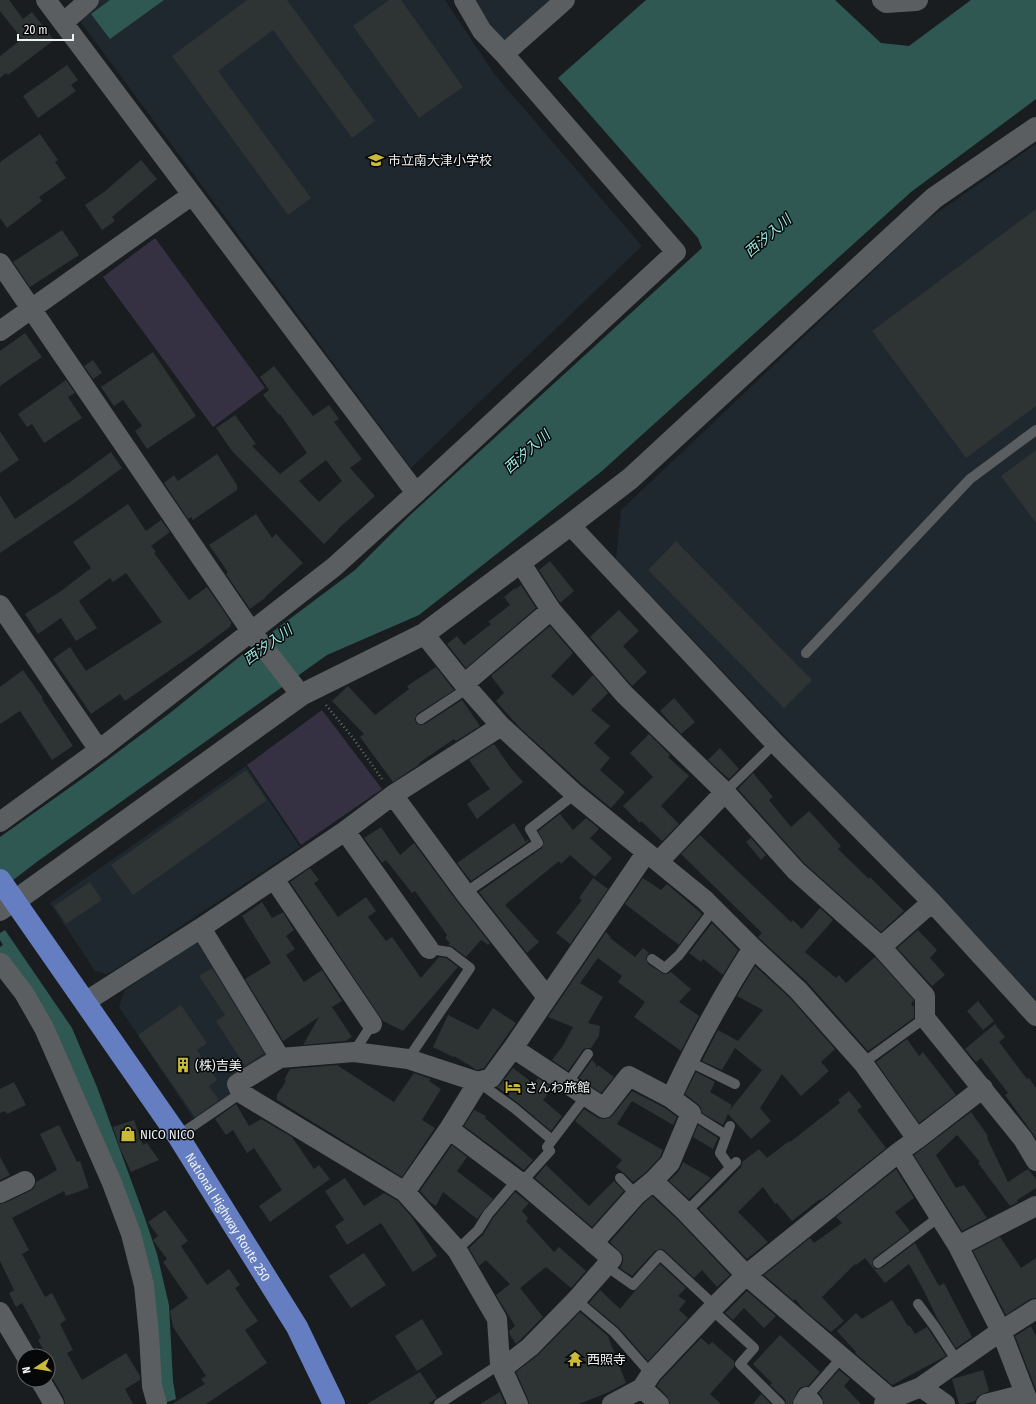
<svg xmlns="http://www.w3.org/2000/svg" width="1036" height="1404" font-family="'Fira Sans Condensed','Noto Sans JP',sans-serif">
<rect width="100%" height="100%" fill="#191d20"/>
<path fill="#1f282e" d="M95,0h350l50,75 147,171 -231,222 -334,-451z
M472,0h80l-47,41 -16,-7z
M1036,144v856l-420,-441 5,-49 306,-290z
M246,766l54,81 -185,123 -9,4 -11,-3 -45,-68z
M200,938l72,112 -39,44 -37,28 -77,-115 6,-17z"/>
<path fill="#353143" d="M155,238l110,150 -52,39 -110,-150z
M322,710l60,79 -81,56 -54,-80z"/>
<path fill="#2f5853" d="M110,0h54l-54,39 -19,-25z
M646,0h189l46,43 28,3 62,-46h65v99l-125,93 -309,279 -183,144 -92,40 -289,206 -38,29v-53l86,-61 84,-63 73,-59 112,-84 53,-53 294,-269 -4,-10 -140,-160z
M5,930l67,98 25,59 45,123 15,44 12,51 4,76 3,18 -12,4 -19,-137 -145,-310v-9l3,-2 -3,-5v-7z"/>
<path fill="#2e3334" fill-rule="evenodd" d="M0,0h9l14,19 9,-7 22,28 -46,35 -2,-2 -6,5v-22l22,-17 -22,-28z
M247,0h40l88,121 -23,17 -79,-108 -55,41 93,127 -23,17 -116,-159z
M389,0h12l62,87 -44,31 -66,-92z
M67,65l11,15 -7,5 5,6 -38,27 -15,-22z
M40,134l18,26 -3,2 11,16 -27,19 3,4 -35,27 -7,-10v-56z
M141,160l16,19 -45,38 3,4 -13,9 -17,-25 19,-13z
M1036,209v197l-70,52 -94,-127z
M62,230l17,25 -49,32 -17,-25z
M25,333l17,24 -42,29v-35z
M153,352l43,64 -49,33 -12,-18 7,-5 -19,-26 -9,6 -13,-19z
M93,360l9,13 -9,6 -9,-13z
M274,366l39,50 16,-11 10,14 -5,3 28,37 -12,9 25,28 -37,33v1l-14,14 -92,-93 -16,-23 19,-13 21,29 -4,2 28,28 27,-21 -27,-39 -1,1 -16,-20 6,-5 -9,-13zM326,460l16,21 -23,21 -20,-21z
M66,380l9,13 -7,4 14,21 -38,25 -12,-19 -5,3 -9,-13z
M0,431l19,29 -19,13z
M1036,450v73l-35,-47z
M111,452l11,16 -45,33 -77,52v-58l15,24 55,-37z
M217,454l20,31v5l-44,30 -2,-3 -3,2 -24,-36 10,-8 4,6z
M128,504l18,27 15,-11 9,12 -19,14 5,6 -2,1 35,47 18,-13 25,36 -2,1 1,2 -32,24 -74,51 -5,-7 -29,20 -38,-55 17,-12 16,24 76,-49 -36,-49 -13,9 -3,-4 -31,23 18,27 -21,13 -15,-23 -23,16 -13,-20 36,-23 30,-23 -18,-26z
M256,514l16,24 4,-4 27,29 -38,34v1l-15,11 -24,-35 2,-2 -19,-27z
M676,541l136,139 -28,28 -136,-138z
M550,561l24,30 -14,12 -21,-33z
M521,585l15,23 -70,60 -19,-24 10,-8 7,9 27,-21 -3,-2 22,-17 -6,-8 11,-9 1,1z
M619,610l20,21 -16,15 24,26 -15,14 -42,-49z
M550,626l23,27 -22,23 22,20 20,-21 15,18 -17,17 19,16 -16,17 16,15 -10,12 25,22 -14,16 -28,-23 -64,-58 -23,-26 8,-8 -13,-17z
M436,667l18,23 -37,24 -2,5 1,4 5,2 4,-1 37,-24 18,26 -24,15 -2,-2 -35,24 1,1 -27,18 -33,-45 4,-3 -32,-33 16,-15 27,29 34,-26 -2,-3z
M23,670l20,28 -1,1 31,47 -21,14 -32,-49 -20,13v-37z
M674,698l21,24 -14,12 -21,-23z
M649,734l21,21 -2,2 21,19 -28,30 18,18 -17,17 -21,-20 -1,2 -17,-17 30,-29 -23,-24z
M494,744l16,23 13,15 -46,37 -10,-15 23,-15 -21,-29z
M720,748l19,21 -10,10 -21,-19z
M246,770l21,30 -134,95 -22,-30z
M753,773l20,24 -4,3 22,27 18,-16 32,35 -3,3 31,30 1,-2 34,34 -23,21 -77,-69 -66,-74z
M560,814l13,16 13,-12 10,8 3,3 -9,9 22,20 -17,19 -25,-22 -9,9 -2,-3 -54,44 34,37 -12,11 -48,-61 63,-44 2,-6 -6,-11z
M514,823l12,19 2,-3 1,2 -58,40 -14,-18z
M381,827l19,28 14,-12 42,57 34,43 -2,2 -7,-5 -15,17 -13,-10 -5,-2 2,-2 -5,-5 2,-3 -32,-44 -3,2 -26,-33 -4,3 -18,-25z
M700,835l91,87 2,-2 9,9 18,-21 13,12 -28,32 31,26 3,-3 7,8 29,-26 39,43 -3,4 3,3v11l-46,33 -61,-69 -49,-45 4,-4 -81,-79z
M751,838l15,17 -5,5 -15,-18z
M310,868l9,12 -5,3 24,34 28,-20 10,14 -8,6 18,24 6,-4 29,41 18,-21 7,1 12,9 -55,64 -20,-10 -93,-139z
M593,878l15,11 -38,55 -14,-11 26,-33 -3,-2z
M643,878l18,12 6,-6 35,30 -23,31 -54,-41z
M90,882l12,18 -36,24 -12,-18z
M262,902l10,16 11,-6 11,18 -8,6 9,13 -9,6 18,27 18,-12 20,31 -10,6 20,30 -7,4 -42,4 16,-28 -36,24 -38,-62 26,-16 -29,-47z
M712,923l26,27 -15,25 -20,-16 -2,3 -12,-9z
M918,930l19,20 -7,8 15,17 -13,11 -35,-38z
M606,932l5,5 -1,1 25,19 8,-9 6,5 -3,5 2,6 16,10h3l4,-2 20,17 -12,13 20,14 -18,35 -47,-34 11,-15 -27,-20 4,-6 -24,-18 -18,25 23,14 -15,26 12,3 -1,10 -8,12h-5l-3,2 -15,21 -16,-11 10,-13 11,-20 -25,-10z
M755,966l35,32 45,51 -14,13 8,9 -28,25 -19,-22 -22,34 11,13 -20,18 -23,-25 -5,11 -21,-12 -1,-5 -3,-4 -13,-10 11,-22 19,10 -5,10 22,13 -3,6 33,-41 -27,-22 -13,22 -20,-9 16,-31 20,11 25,-31 -26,-14z
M212,968l52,85 -19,13 -29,-45 9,-6 -26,-39z
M978,1001l16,20 -11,9 -16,-19z
M181,1005l26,38 -10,7 20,30 -8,6 10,14 -24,17 -57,-82z
M493,1008l23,15 -32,45 -7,2 -23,-14 -1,1 -20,-10 15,-32 30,15z
M995,1024l10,13 -6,5 28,37 2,-1 7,10v50l-31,-43 3,-2 -27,-35 -5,4 -11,-13z
M907,1039l12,17 4,-4 33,43 -37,28 -43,-61z
M592,1060l4,4v4l2,-3 16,12 -13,16 -22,-15z
M337,1065l57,37 20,-29 17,6 -2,2 12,8 -19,31 13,8 -33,49 -125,-77v-5l9,-14 -2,-1 6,-11z
M513,1068l21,16 4,-6 14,10 -9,12 19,16 -11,15 -33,-28 -21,-16 3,-2z
M14,1082l12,23 -19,9 -2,-3 -5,2v-24z
M632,1091l33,17 12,9 -4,8 -41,-24 -15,23 46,26 -3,7 -15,16 -12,9 -8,-8 -9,-7 6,-7 -47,-39 9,-12 14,9 5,1 6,-1 4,-3z
M849,1091l13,16 -5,3 29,38 -65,52 -1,-1 -28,22 -15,-18 -2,1 -12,-17 -25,25 30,30 -21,17 -48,-50 25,-24 17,-18 1,-5 17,-13 8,9 22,-17 1,1 50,-39 -2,-3z
M236,1104l13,22 12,-7 31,18 22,32 5,-4 11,14 -60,43 -11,-16 23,-16 -28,-42 -7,5 -14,-23 -7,5 -11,-16z
M474,1110l12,6 -1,2 48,42 -9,10 -60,-44z
M971,1112l17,24 -1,2 21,44 20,-13 8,10v9l-19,12 1,2 -8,4 -32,-43 2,-1 -23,-27 -21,20 20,33 8,-3 23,33 -25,13 -48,-76z
M134,1120l9,25 4,-2 12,17 -28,12 -11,-24 -7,-21z
M59,1125l18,37 3,-1 9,27 -23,8 -2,-5 -52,27 17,32 -7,4 23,43 7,-4 14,27 -6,4 13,26 -6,3 15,27 44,-27 14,23v4l-15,9 8,15h-68l-1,-6 -14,-24 5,-2 -7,-13v-3h-1l-9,-16 3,-2 -19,-35 -6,4 -7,-14 5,-3 -14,-29v-57l5,-1 25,-12 4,-3 2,-6 21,-12 -17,-36z
M698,1125l20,13 -5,11 -20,-12z
M452,1145l15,12 -10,14 36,28 -16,20 -34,-27 -7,14 -6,-4 -10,-11z
M0,1157l10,18 -10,5z
M683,1162l28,16 -22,21 -20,-18 10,-10z
M546,1165l43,41 25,-25 10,10 -32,36 -57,-49z
M896,1169l18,29 -19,14 15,19 -36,27 -2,6 3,5 7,-1 33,-25 24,43 5,-3 28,54 -16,11 -18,-28 -15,-31 -14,-25 -24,19 -20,-25 -9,7 -1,-1 -33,33 22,24 -13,11 -26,-21 -10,-12 -1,2 -30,-26 46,-37 4,5 28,-20 -6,-6z
M345,1178l19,28 20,-13 14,8 13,15 26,40 -24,16 -32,-49 -34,22 -12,-19 9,-6 -19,-29z
M515,1192l14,11 -7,8 6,7 -2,3 28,31 5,-5 27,24 -15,17 -25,-21 -26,21 23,29 -27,27 -6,-9 -1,-4 6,-5 -19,-31 14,-11 -24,-24 -7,6 -10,-18 14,-13 10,-17z
M652,1196l26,24 52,55 -13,12 -15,-17 -8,8 -30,-28 -3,-1 -6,2 -23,25 -12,-8 3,-6v-7l-13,-13 34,-39z
M165,1210l23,31 -7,5 26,39 22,-16 11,16 -5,3 23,33 -13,9 22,33 -61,41h-34l33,-20 -4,-5 5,-3 -33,-49 -3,-16 18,-13 -25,-36 4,-3 -14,-19 5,-4 -10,-14z
M1000,1237l21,31 15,-10v40l-6,1 -24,16 -33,-64z
M364,1253l22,32 -35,23 -22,-32z
M660,1264l26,24 -8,8 8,5 -7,9 9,8 -40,43 -29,-33 -30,-25 11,-13 20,19 15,-18z
M747,1291l29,25 -12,12 -20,-20 -11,12 -8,-7z
M892,1300l16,26h2l5,8 12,-7 19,29 -54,29 -37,-32 1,-1 -19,-21 19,-18 6,6z
M580,1312l28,24 18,47 -17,9 -30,12h-50l-1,-5 -12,-27 22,-17z
M422,1319l21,35 -26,17 -22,-35z
M1031,1326l5,10v54l-21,-54z
M780,1335l40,37 -12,14 -7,1 -4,4 -5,13h-6l-1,-5 -15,-14 2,-2 -19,-19z
M701,1338l8,7 3,-3 22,19v6l-24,27 11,10h-51l-3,-8 -10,-10 3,-5z
M839,1370l11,9 -6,7 17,18h-37l-2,-7 -3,-4z
M983,1370l6,21 -11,5 -3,5 -10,3h-6l-7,-25z
M420,1372l17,26 -9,6h-61z
M500,1392l5,12h-25z
M761,1394l10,10h-18z"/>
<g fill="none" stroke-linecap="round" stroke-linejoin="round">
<path stroke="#6c6f71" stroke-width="2.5" stroke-dasharray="1 3" stroke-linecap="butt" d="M326,705l27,33 29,41"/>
<path stroke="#5a5e61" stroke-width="10" d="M806,653l164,-174 66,-49
M421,719l47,-31
M725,792l50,-49
M465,893l73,-50 -8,-14 45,-35
M652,959l13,9 14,-13 35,-46
M354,1052l18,-28
M408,1059l62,-91 -21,-16 -20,-3
M688,1061l47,23
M863,1063l62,-45
M478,1082l36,26 38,32
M567,1084l21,-30
M691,1113l35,22
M730,1126l-10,27 10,14
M178,1136l63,-43
M620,1178l16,17
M522,1182l28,-31 -3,-4 39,-51
M686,1212l50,-50
M457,1250l21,-20 10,-16 29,-34
M878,1263l61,-46
M606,1266l27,19 27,-30 55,51
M576,1300l38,32 37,42
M918,1304l17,23 22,34
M711,1309l43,39 -14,16 40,40
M807,1397l35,-40
M439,1404l61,-40"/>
<path stroke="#5a5e61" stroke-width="20" d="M46,0l370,493
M882,0l4,3 30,-2 2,-1
M63,23l26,-23
M504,54l61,-54
M0,263l251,368 50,64
M0,331l192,-136
M570,525l205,218 157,159 104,114
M520,562l31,48 73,84 101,98 71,79 85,76 44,49v22l98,121 13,22
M0,605l99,145
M424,634l40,50 37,42 74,68 130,106 48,48 45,42 65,73 54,76
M464,684l87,-74
M393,795l72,98 82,104
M0,822l99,-72 235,-183 82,-74 260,-241 -172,-198 -22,-23 -18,-31
M345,831l84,118
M659,861l66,-69
M274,879l98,145
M0,911l15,-10
M201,928l79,130
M881,947l51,-45
M1,963l23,30 20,35 68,155 19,51 13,51 5,50 3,51 5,18
M85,1002l116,-74 144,-97 48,-36 108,-69
M513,1048l91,60 25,-32 42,22 20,15 -21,50 -17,18 -17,14 -43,48
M671,1098c24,-52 51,-102 82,-150
M449,1129l68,51 5,2 90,77 -36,41 -46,47 -28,22
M899,1152l59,94 43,85 28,73
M653,1181l33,31 60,63 145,124
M405,1192l44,-63 29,-47
M0,1193l25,-12
M958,1246l78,-40
M0,1312l26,44
M40,1380l14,24
M921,1387l24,17
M642,1388l17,16
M518,1404l-18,-40 -3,-45 -40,-69 -52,-58 -164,-99 -4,-9 43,-26 74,-6 54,7 70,23 13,-4 22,-30 133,-195
M612,1404l30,-16 9,-14 64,-68 31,-31 153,-123 18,-13 66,-51
M803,1404l4,-7 6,7
M884,1404l7,-5 30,-12 80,-56 35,-22
M986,1404l39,-10"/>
<path stroke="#5a5e61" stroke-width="22" d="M15,901l286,-206 123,-61 146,-109 61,-47 303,-280 102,-70"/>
<path stroke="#657dc1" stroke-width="22" id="s1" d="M0,880l178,256 119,191 37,77"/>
</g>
<defs>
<symbol id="school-bare" viewBox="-9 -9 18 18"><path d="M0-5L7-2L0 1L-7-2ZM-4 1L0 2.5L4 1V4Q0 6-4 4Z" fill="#caba3a" stroke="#060708" stroke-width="2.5" paint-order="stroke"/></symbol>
<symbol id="building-bare" viewBox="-9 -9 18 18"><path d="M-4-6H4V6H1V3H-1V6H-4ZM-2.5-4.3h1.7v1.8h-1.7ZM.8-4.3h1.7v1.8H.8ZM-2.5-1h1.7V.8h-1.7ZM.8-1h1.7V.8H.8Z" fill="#caba3a" stroke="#060708" stroke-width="2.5" paint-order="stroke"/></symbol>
<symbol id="hotel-bare" viewBox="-9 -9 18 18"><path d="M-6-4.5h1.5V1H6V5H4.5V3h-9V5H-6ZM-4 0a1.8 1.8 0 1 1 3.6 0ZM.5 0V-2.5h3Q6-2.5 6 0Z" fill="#caba3a" stroke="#060708" stroke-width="2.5" paint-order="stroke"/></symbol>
<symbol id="shop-bare" viewBox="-9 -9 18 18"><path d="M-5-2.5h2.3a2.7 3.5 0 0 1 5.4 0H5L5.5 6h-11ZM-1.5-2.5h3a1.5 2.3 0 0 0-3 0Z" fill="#caba3a" stroke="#060708" stroke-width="2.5" paint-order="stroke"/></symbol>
<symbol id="temple-bare" viewBox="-9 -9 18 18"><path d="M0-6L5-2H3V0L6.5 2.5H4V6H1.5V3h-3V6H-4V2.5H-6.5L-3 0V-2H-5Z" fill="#caba3a" stroke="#060708" stroke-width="2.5" paint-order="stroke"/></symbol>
</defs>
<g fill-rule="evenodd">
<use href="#school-bare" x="365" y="149" width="22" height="22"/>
<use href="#building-bare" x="172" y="1054" width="22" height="22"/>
<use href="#hotel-bare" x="502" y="1076" width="22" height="22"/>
<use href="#shop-bare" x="117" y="1123" width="22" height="22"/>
<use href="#temple-bare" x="564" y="1348" width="22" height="22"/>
</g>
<g text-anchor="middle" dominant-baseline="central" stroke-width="3" stroke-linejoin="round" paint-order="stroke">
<g font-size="13" fill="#f0f3f4" stroke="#060708" text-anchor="start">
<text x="388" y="160">市立南大津小学校</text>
<text x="195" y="1065">(株)吉美</text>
<text x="525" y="1087">さんわ旅館</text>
<text x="140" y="1134">NICO NICO</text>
<text x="587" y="1359">西照寺</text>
</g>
<g font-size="13" fill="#f0f3f4" stroke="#060708">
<text stroke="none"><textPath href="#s1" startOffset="407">National Highway Route 250</textPath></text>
</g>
<g font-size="14" font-style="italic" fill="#9ae7dc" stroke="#060708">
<text transform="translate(768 236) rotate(-41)">西汐入川</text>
<text transform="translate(527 452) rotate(-42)">西汐入川</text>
<text transform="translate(268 645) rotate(-36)">西汐入川</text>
</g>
</g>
<g transform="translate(36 1368) rotate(258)"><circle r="19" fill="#060708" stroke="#646566"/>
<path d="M0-3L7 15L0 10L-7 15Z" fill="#caba3a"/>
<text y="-6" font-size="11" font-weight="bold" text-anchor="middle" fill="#f0f3f4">N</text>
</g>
<path d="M18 34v6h55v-6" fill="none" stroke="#f0f3f4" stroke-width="2"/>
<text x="24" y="34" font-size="12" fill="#f0f3f4" stroke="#060708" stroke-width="3" paint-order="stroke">20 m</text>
</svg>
